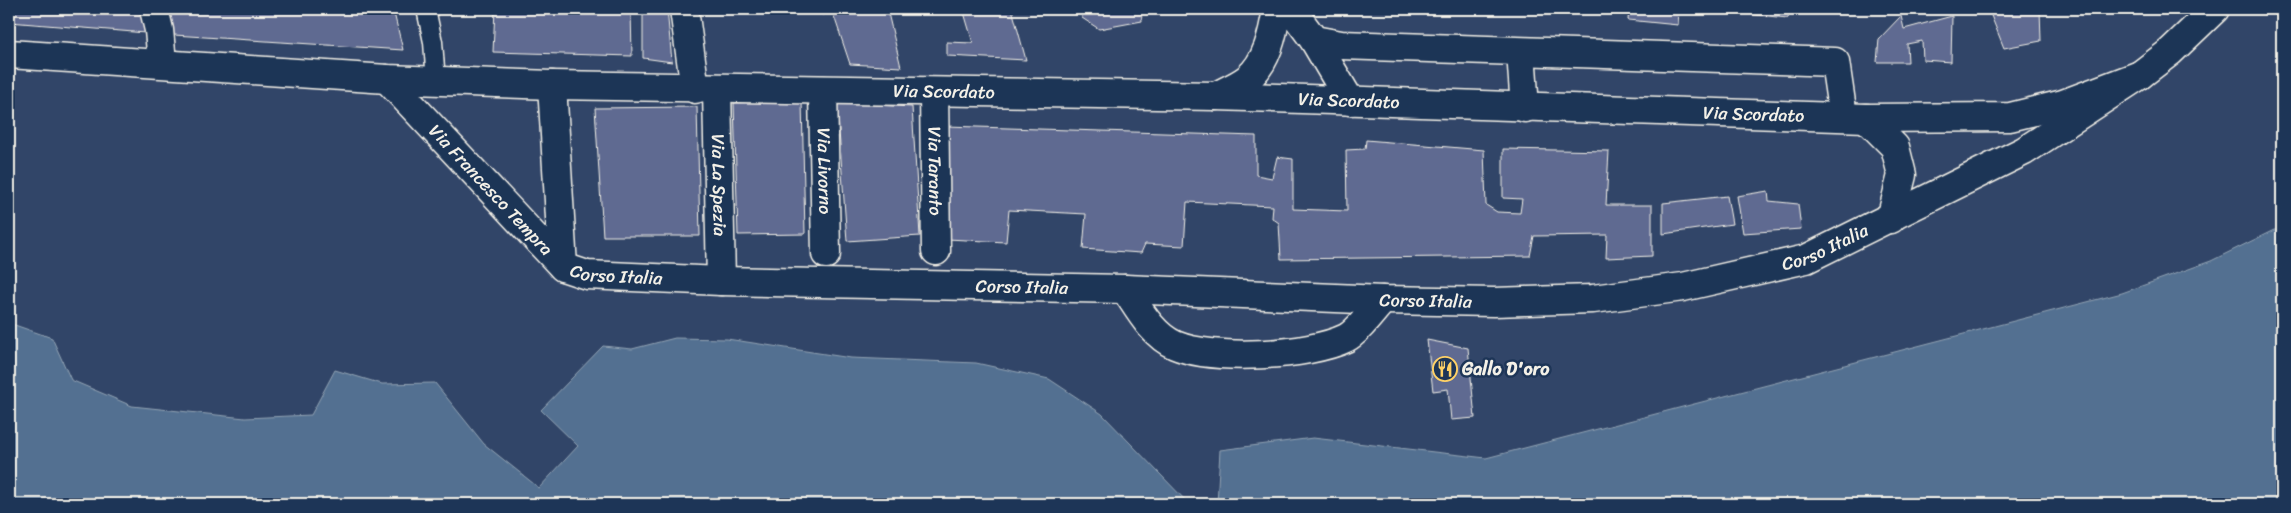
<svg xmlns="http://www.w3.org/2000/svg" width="2291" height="513" font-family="Sriracha,sans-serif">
<rect width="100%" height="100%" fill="#314568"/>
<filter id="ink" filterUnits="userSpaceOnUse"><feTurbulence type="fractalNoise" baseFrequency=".02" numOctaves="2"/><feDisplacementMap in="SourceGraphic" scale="10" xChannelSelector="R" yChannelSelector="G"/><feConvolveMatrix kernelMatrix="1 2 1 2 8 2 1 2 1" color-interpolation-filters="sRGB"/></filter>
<g filter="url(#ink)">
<path fill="#537091" stroke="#93a4b4" d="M2274,230h8v274h-1065l3,-54 93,-12 173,20 636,-165 89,-32z
M9,323l43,15 19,42 61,26 113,12 66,-3 24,-45 47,14 53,-1 49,61 55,44 39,-42 -37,-36 62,-64 29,3 43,-11 52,1 124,19 125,5 73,16 53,35 87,90h-1180z"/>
<path fill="#5f6a91" stroke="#f4f1e8" d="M9,9h131l6,24 -137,-11z
M167,9h226l10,41 -229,-15z
M495,9h136l1,47 -139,-4z
M643,9h24l5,53 -29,-4z
M822,9h65l14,58 -51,-3 -17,-51 -11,2z
M963,9h49l14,51 -79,-4v-14l26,1z
M1081,9h60l1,12 -43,8 -17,-11z
M1592,9h23l-1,4z
M1629,9h50l-1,16 -50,-5z
M1737,9h52l-1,9 -52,-5z
M1997,9h43l1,32 -37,7 -14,-35z
M1901,16l3,13 48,-13 -1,46 -28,-2 -1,-19 -15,3 1,18h-31l2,-23z
M802,101l3,133 -67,1 -4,-132z
M837,103l75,4 8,129 -73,5z
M697,107l3,129h-97l-8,-128z
M946,126l310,10v39l16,3 5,-21 16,2v50l54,2 -1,-61 19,-1 1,-9 118,10 2,55 11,7 23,1 2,-14 -19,-1v-49l106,2 -3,54h46v51l-46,2 1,-23 -73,1 -4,20 -249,3 -2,-36 -7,-5 1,-12 -86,-4 -3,44 -39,-2 -4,9 -58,-4 3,-35 -77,-4 -3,32 -59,-3z
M1768,191l1,10 29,3 3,25 -58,4 -6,-37z
M1727,196l5,28 -69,10v-31z
M1427,340l41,8 7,70 -24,2 -3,-31 -15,2z"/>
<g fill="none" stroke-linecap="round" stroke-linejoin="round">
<defs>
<path id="lane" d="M426,9l7,33 3,39"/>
<g id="street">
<path d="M154,9l5,21 3,33"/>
<path d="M684,9l11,80"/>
<path d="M1291,9l23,31 36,61"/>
<path d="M1314,40l27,5 494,17 8,54"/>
<path d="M1521,52l4,56"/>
<path id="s1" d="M717,89l4,192"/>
<path id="s2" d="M823,90l3,164"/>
<path id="s3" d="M934,92l2,159"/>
<path d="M1216,96c9,-5 22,-10 31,-17 20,-16 26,-45 30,-70"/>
<path d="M1125,289c13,19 27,46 50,56 38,16 134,11 171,-7 12,-6 28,-29 37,-38"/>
</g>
<g id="secondary">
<path id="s4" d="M9,54l378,25 165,6 664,11 650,22 144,-1 53,-13 77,-29"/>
<path id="s5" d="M387,79l176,188 24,8 134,6 404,8 258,11 111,2 99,-3 90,-12 123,-28 218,-108 116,-76 30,-23 45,-43"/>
<path d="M552,85l11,182"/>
<path d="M1866,118l29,29 7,28 -11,44"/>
</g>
</defs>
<use href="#lane" stroke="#f4f1e8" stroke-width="21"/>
<use href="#street" stroke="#f4f1e8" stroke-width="31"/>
<use href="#secondary" stroke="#f4f1e8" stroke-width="31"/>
<use href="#lane" stroke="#1d3557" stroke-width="18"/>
<use href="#street" stroke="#1d3557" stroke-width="28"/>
<use href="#secondary" stroke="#1d3557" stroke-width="28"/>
</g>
</g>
<defs>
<symbol id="restaurant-ring" viewBox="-11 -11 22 22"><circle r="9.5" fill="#1d3557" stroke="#ffd166" stroke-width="1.5"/><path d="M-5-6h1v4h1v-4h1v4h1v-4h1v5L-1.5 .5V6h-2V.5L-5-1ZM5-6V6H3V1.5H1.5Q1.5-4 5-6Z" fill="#ffd166"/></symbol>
</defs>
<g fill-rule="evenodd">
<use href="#restaurant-ring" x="1431" y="355" width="28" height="28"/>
</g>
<g text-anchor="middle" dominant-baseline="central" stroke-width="5" stroke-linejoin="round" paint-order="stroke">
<g font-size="18" fill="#f4f1e8" stroke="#1d3557">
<text stroke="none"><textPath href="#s4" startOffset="936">Via Scordato</textPath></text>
<text stroke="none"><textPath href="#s4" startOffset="1341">Via Scordato</textPath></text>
<text stroke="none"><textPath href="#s4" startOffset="1746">Via Scordato</textPath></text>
<text stroke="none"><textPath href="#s3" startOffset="79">Via Taranto</textPath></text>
<text stroke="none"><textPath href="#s2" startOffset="81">Via Livorno</textPath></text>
<text stroke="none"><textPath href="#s1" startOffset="96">Via La Spezia</textPath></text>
<text stroke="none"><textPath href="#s5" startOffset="152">Via Francesco Tempra</textPath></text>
<text stroke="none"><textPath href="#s5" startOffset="1528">Corso Italia</textPath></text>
<text stroke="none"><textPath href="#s5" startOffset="312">Corso Italia</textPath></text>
<text stroke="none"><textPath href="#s5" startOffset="718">Corso Italia</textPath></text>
<text stroke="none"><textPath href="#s5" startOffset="1122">Corso Italia</textPath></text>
</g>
<g font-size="18" font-weight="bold" fill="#f4f1e8" stroke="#1d3557" text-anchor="start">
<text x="1462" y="369">Gallo D'oro</text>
</g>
</g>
<rect width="2291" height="513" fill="none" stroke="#1d3557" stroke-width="30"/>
<rect x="15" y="15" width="2261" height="483" fill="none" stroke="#f4f1e8" stroke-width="2" filter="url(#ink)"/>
</svg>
